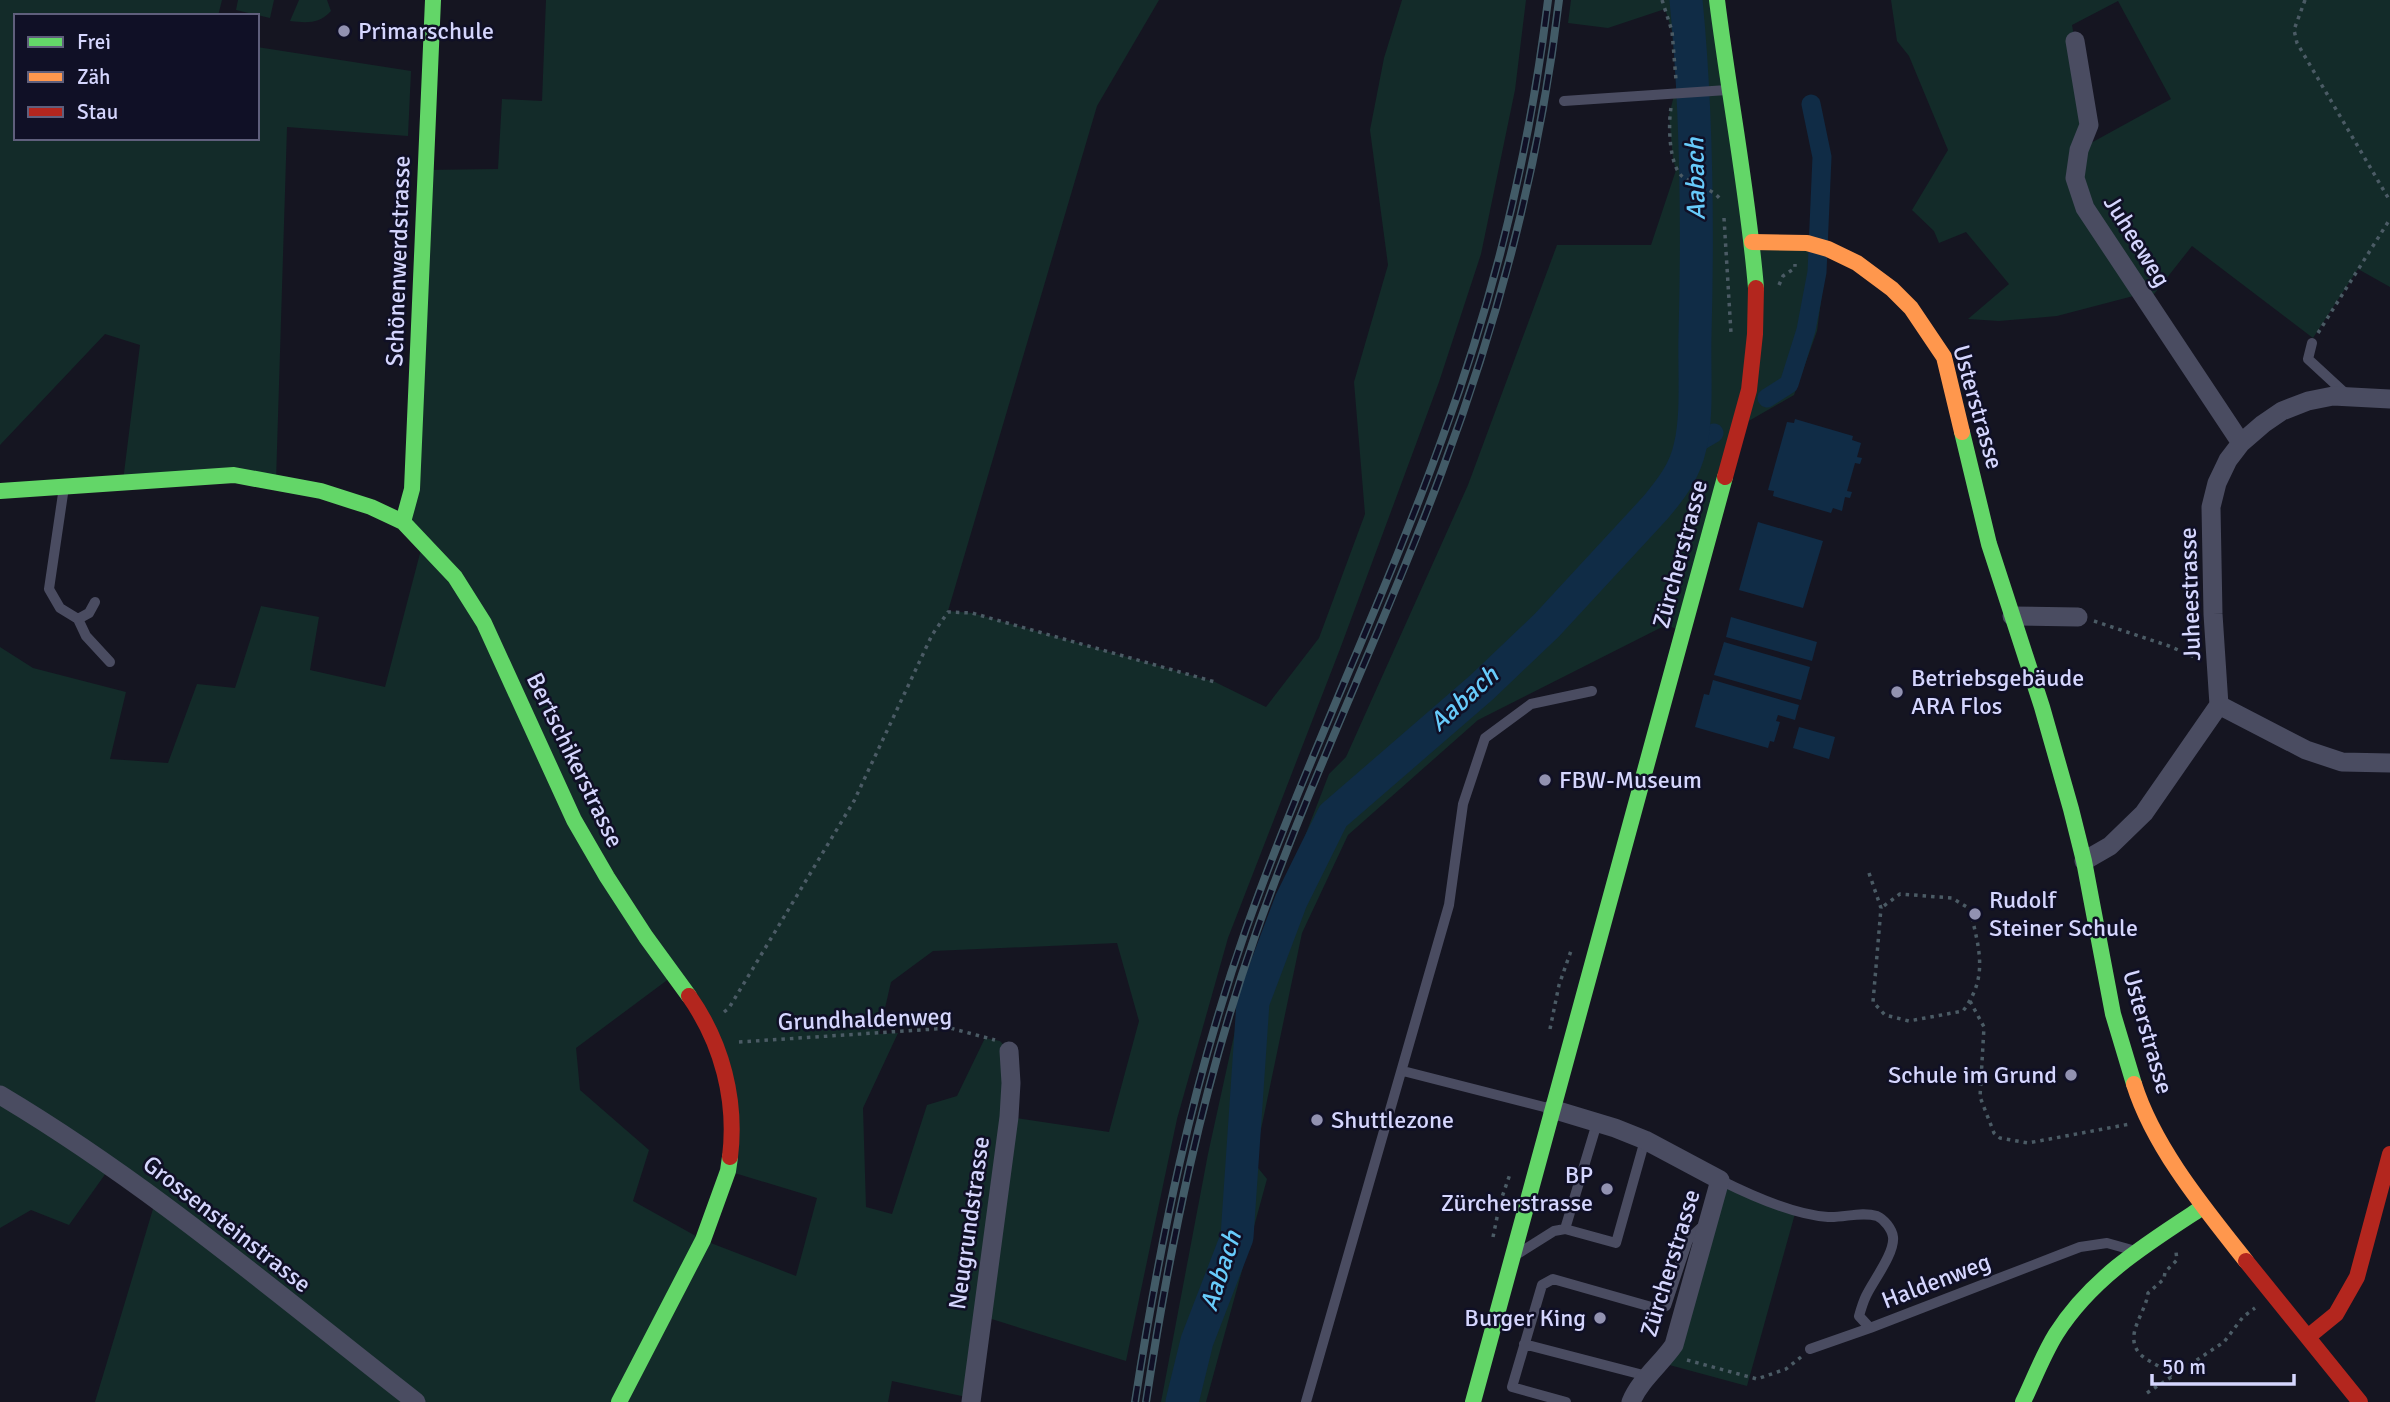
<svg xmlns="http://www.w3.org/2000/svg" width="2390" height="1402" font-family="Signika,sans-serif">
<rect width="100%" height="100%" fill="#151521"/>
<path fill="#132b29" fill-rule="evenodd" d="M0,0h222l-4,16h-202v122h241v-91l154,24 -3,65 -121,-9 -11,354h-153l17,-136 -35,-11 -105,111z
M238,0h36l-4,18 -34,-8z
M299,0h28l4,11c-12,13 -24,12 -41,10z
M546,0h613l-62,106 -149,505 24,2 243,69 51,25 53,-69 46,-124 -11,-132 34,-117 -18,-135 14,-72 18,-58h124l-11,90 -34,164 -42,128 -99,267 -112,289 -51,181 -51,242 -144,-45 -11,82 -79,-17 -4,21h-793l61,-203 -45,-33 -42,59 -38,-15 -31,18v-581l33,21 93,24 -16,67 58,4 29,-79 38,4 26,-82 58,11 -9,53 75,17 38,-145 -20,-20 21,-352 74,-1 4,-70 40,2zM1117,943l22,78 -30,111 -100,-15v-66l-9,-10 -15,-3 -28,58 -30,9 -35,109 -26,-7 -3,-99 35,-75 -19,1 12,-52 42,-31zM674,975l54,110v86l89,27 -21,78 -93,-36 -70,-39 16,-51 -69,-60 -4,-42z
M1571,0h146l35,242 76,7 -11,82 -23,64 -54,31 -55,206 -19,-7 -188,95 -130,115 -46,98 -48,230 13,16 -61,223h-45l47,-248 34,-155 87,-225 17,-17 122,-272 89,-240h94l25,-75 -3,-11 -4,-44 8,-31 -5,-53 -7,-22 -57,19 -40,-5z
M1891,0h499v287l-32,-18 -45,69 -121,-92 -45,57 -6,-9 -84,22 -58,5 -31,-2 41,-35 -43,-52 -27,11 -5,-12 -22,-21 36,-60 -39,-94 -12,-15zM2118,1l53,98 -91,50 9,-24 -17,-100z
M1720,1180l76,30 -49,176 -85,-23z"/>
<path fill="#102c46" d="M1795,419l58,17 -1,4 9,3 -4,14 5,1 -2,6 -5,-1 -8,28 5,1 -2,6 -5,-1 -3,14 -9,-3 -2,5 -58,-17 1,-5 -6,-1 19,-68 7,1z
M1758,522l65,19 -20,67 -64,-18z
M1731,617l86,25 -5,19 -86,-24z
M1724,642l86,25 -9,33 -87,-25z
M1713,680l86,25 -4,15 -17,-5 -2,6 4,1 -6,20 -4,-1 -2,7 -73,-21 9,-33 5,1z
M1799,727l36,10 -6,22 -36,-11z"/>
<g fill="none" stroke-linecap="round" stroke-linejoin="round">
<path stroke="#102c46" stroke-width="19" d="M1767,398l22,-14 17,-54 11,-58 5,-115 -11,-53
M1690,447l24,-14"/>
<path stroke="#102c46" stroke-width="33" d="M1182,1402l15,-61 40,-104 16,-235 38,-101 42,-85 149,-129 65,-62 109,-118c15,-18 29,-36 34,-60 8,-31 4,-78 5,-111 3,-113 2,-224 -9,-336"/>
<path stroke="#4b5b65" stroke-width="3.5" stroke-dasharray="3.5 5" stroke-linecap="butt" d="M1662,0l10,31 4,49
M2305,0l-11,30 3,13 93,158
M1671,108c-3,16 -2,59 12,69 13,9 29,11 38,23
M1724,218l7,115
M1779,285l4,-9 12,-8v-4
M2318,333l72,-114
M2094,621l75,25 30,13
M1869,873l12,35 -8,94 12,13 24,6 54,-10c26,-35 16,-62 7,-102l-18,-11 -52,-4 -19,14
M1970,1001l14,26 -4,70 14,36 6,5 28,5 102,-19
M724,1012l5,-4 125,-207 78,-166 16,-23 24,1 243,69
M1550,1029l9,-44 13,-37
M739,1042l211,-14 45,12
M1493,1237l7,-34 10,-29
M1687,1360l70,19 29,-10 15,-12
M2171,1377c-9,-12 -22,-14 -31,-23 -17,-19 6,-41 8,-61l16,-14 1,-7 12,-12 -1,-8
M2147,1393l77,-51 19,-25 12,-9"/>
<path stroke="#4a4c61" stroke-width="10" d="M1564,101l163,-11
M2312,343l-4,16 39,36
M64,487l-15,102 11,19 18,11 11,-6 6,-11
M78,619l8,17 24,26
M1403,1071l149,38
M1720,1180c30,15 74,35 108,37 16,1 33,-6 49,-1 7,3 15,13 16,21 2,16 -20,44 -27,59 -3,6 -5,13 -7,20l11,12 210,-81 27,-4 25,7
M1565,1229l32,-106
M1519,1253l35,-22 11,-2 51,14 29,-103
M1524,1344l123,32
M1810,1349l60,-21
M1306,1402l143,-497 14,-101 22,-66 46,-34 61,-13
M1566,1402l-54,-15 30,-102 11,-6 102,29 11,-2 22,-66 16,-15"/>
<path stroke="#4a4c61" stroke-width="19" d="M2075,41l14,84 -10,25 -4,28 10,30 156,235
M2012,616l66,1
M2219,705l87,45 36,12 48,1
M2084,861l26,-15 34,-33 75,-108 -6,-91 -2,-107 6,-24 11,-23 13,-17 22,-19 19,-13 26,-10 25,-5 57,3
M0,1095c148,88 280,201 416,307
M1552,1109l63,19 30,12 75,40 -46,165c-13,19 -34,35 -43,57
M971,1402l38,-285 2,-34 -2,-32"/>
<path stroke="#63d668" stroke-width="16" d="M1717,0c12,96 31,192 39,288
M1962,432l27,112 53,163 29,102 13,52 29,153 21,70
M0,491l234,-16 87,16 50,16 32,15 52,55 29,46 90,197 33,57 39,60 43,59
M403,522l9,-33 21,-489
M619,1402l84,-162 25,-69 2,-14
M1473,1402l252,-925
M2023,1402c11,-23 20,-47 33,-68 36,-57 92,-91 147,-127"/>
<path stroke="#ff974d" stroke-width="16" d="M1752,242l55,1 21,6 29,14 35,26 19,19 33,49 18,75
M2134,1084c20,64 71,125 112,177"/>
<path stroke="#b3261e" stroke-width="16" d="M1725,477l24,-87 6,-56 1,-46
M689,996c33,47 48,104 41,161
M2246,1261l114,141
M2309,1336l27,-22 21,-37 33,-123"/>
<defs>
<path id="rail" d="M1135,1402c25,-161 57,-319 111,-473 59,-167 137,-326 197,-493 52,-141 87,-287 105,-436
M1146,1402c24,-158 56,-314 109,-466 55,-158 129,-308 187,-465 57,-152 98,-309 117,-471"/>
</defs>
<use href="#rail" stroke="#425b67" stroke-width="8"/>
<use href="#rail" stroke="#101026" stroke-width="5" stroke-dasharray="16" stroke-linecap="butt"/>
</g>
<g fill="#9292b1" stroke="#101026" stroke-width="2.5">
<circle cx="344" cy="31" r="7"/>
<circle cx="1897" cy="692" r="7"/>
<circle cx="1545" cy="780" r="7"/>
<circle cx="1975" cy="914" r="7"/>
<circle cx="2071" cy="1075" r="7"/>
<circle cx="1317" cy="1120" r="7"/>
<circle cx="1607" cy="1189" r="7"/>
<circle cx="1600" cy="1318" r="7"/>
</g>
<g text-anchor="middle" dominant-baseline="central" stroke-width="5" stroke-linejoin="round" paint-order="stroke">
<g font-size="24" fill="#d5d6fe" stroke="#101026" text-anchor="start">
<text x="358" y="31">Primarschule</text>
<text x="1911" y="678">Betriebsgebäude<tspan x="1911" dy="28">ARA Flos</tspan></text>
<text x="1559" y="780">FBW-Museum</text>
<text x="1989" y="900">Rudolf<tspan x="1989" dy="28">Steiner Schule</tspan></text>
<text x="2057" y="1075" text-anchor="end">Schule im Grund</text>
<text x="1331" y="1120">Shuttlezone</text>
<text x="1593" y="1175" text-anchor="end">BP<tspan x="1593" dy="28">Zürcherstrasse</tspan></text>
<text x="1586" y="1318" text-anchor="end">Burger King</text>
</g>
<g font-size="24" fill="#d5d6fe" stroke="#101026">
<text transform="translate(2137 241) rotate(58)">Juheeweg</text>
<text transform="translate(398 261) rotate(-88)">Schönenwerdstrasse</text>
<text transform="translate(1978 407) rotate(74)">Usterstrasse</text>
<text transform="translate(1680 554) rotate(-75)">Zürcherstrasse</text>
<text transform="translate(2190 594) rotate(-92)">Juheestrasse</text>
<text transform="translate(575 760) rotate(64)">Bertschikerstrasse</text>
<text transform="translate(865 1019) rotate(-2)">Grundhaldenweg</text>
<text transform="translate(2148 1032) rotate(74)">Usterstrasse</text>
<text transform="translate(969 1223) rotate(-82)">Neugrundstrasse</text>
<text transform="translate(227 1224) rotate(38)">Grossensteinstrasse</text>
<text transform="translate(1670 1263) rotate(-73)">Zürcherstrasse</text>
<text transform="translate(1936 1281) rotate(-21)">Haldenweg</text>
</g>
<g font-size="26" font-style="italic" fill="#67cbfb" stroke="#101026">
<text transform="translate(1696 179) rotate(-91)">Aabach</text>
<text transform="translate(1464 699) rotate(-42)">Aabach</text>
<text transform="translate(1221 1271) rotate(-72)">Aabach</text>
</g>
</g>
<rect x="14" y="14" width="245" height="126" fill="#101026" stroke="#5f5f7c" stroke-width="2"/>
<rect x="28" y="37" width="35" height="10" fill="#63d668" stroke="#5f5f7c" stroke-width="2"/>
<text x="77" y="49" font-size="21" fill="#d5d6fe">Frei</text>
<rect x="28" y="72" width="35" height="10" fill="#ff974d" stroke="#5f5f7c" stroke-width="2"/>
<text x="77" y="84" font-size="21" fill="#d5d6fe">Zäh</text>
<rect x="28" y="107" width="35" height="10" fill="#b3261e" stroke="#5f5f7c" stroke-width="2"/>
<text x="77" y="119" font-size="21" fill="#d5d6fe">Stau</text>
<path d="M2152 1374v10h142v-10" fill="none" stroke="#d5d6fe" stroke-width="3.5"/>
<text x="2162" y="1374" font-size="21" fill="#d5d6fe" stroke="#101026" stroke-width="5" paint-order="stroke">50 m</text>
</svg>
